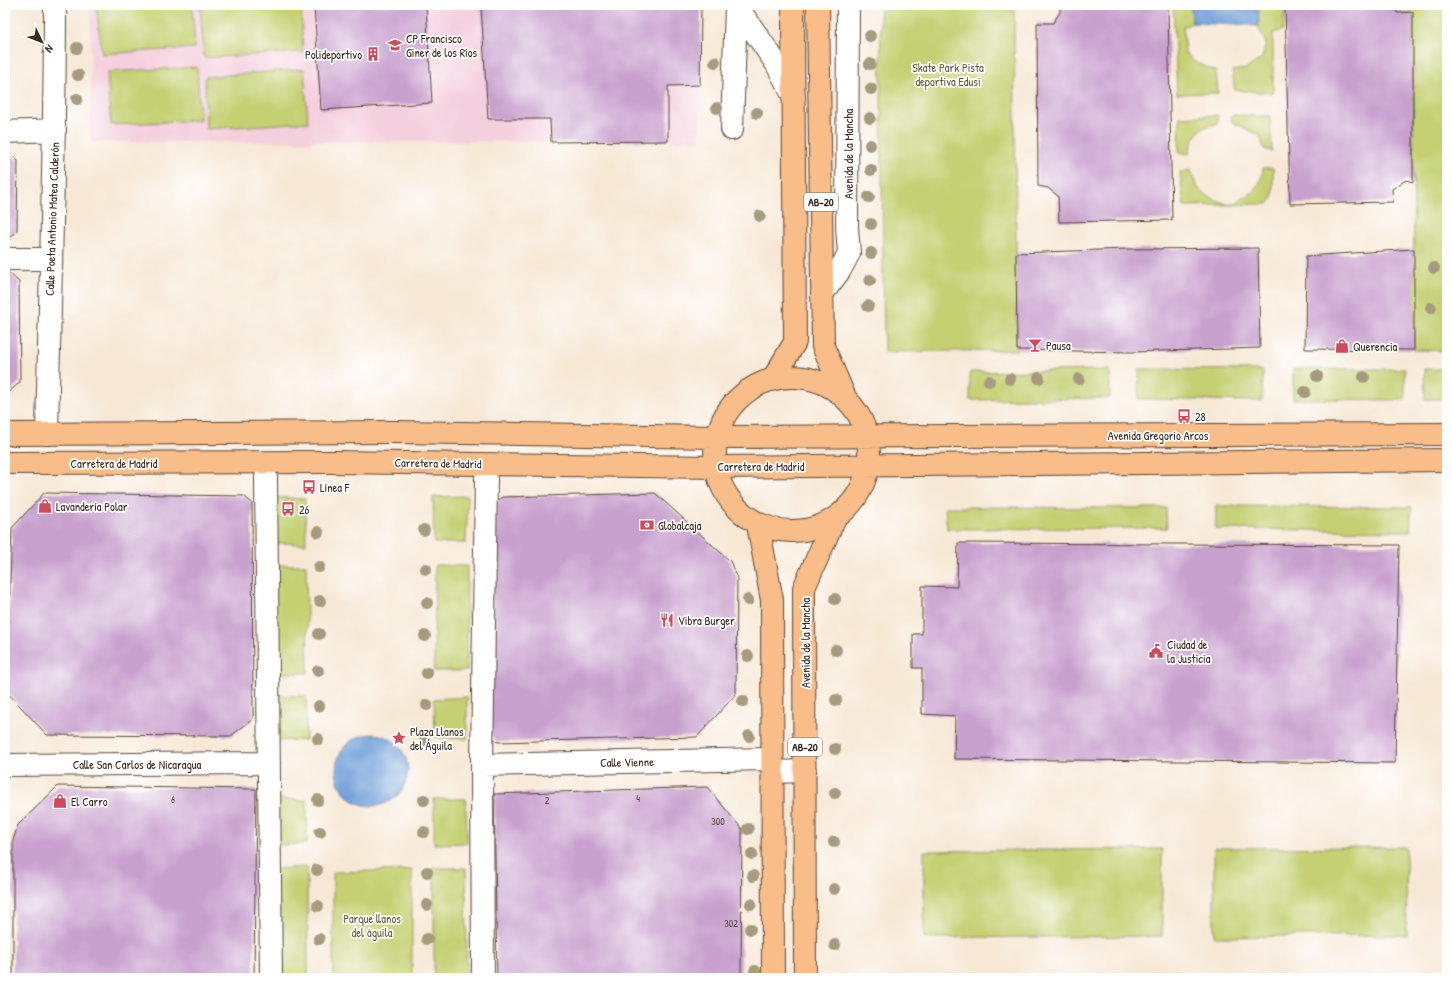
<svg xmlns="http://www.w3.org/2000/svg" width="1452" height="983" font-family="'Patrick Hand',sans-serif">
<rect width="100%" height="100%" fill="#fff"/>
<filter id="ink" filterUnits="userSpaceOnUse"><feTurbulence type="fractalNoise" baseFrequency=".025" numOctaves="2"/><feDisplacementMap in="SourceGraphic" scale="8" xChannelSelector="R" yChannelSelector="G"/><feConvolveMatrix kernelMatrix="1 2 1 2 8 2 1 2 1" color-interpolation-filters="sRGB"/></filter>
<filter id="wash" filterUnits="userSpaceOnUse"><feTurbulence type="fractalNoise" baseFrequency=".012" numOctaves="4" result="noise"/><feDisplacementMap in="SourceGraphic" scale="16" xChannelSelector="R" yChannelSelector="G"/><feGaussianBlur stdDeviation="0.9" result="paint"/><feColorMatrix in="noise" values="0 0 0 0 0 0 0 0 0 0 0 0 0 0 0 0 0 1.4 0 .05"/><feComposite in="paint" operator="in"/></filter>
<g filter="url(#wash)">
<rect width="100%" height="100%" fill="#f7e8d5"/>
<path fill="#f4cfdd" d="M90,5h611l-1,136 -609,1z"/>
<path fill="#c4d072" stroke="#807d48" d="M96,5h96l3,43 -93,6z
M216,5h85l2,47 -99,6 -4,-52z
M880,5h134l3,345 -133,2z
M1173,5h18l1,18 -9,4 2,26 11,10 20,8 2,22 -41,1z
M1259,5h26l-2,25 -10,3v60l-38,-3 -3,-19 14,-2 16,-11 4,-14 -8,-18z
M1394,5h53v346l-33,-1 -1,-337h-16z
M197,67l3,53 -89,5 -4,-53z
M304,69l4,53 -102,7 -1,-52z
M1218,115l-1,9c-3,1 -9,1 -12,3 -9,4 -15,18 -16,27l-10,-2 1,-35z
M1231,115l39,1 2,35 -8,-2 -4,-13 -28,-14z
M1263,168h10v30l-5,6 -84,2 -4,-34 11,-2c6,25 17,27 39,35 19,-10 31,-14 33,-37z
M1139,369l124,1 -1,31 -124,-2z
M1293,369h112v31l-112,-1z
M1424,369h23v30h-22z
M1110,370v28l-140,2v-28z
M468,496l-2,47h-32l-1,-46z
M273,497l32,2 1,45 -32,-1z
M1216,506l196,1 -2,24 -194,-2z
M945,507l221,1 1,20 -220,1z
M274,565h32l2,108h-34z
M435,565l32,1v105h-33z
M274,695l32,1v44l-32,1z
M467,697v42l-32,-2 -1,-38z
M274,799l33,1v44l-33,1z
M434,799h32l1,44 -33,1z
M1406,847l1,88 -193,2v-89z
M1162,849v87l-238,2v-87z
M307,867l1,109h-34v-107z
M434,868h32l1,107 -33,2z
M412,870v108h-79v-106z"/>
<path fill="#6d9dd7" stroke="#54647a" d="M1191,5h68l-1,21 -66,-3z
M336 770a36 36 0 1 1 72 0a36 36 0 1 1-72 0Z"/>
<g id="blocks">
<path fill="#c8a0ce" d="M314,5h112l6,98 -111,7z
M481,5h220l-1,80 -32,1v55l-117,1 -1,-23h-62z
M1060,5h108l4,215 -113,2 -1,-26 -10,-8 -10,-2 -1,-163h16l7,-11z
M1285,5h109l3,8 16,-1v170l-7,-2 -14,9 1,13 -103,2z
M5,148l13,13 -1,70 -12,12z
M1258,248l2,100 -129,4 -114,-2 -1,-97 111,-4z
M1414,249v101l-109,-1 1,-93z
M5,272h3l11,10 1,100 -11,10h-4z
M44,493l200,3 8,7 1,216 -22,17 -184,-1 -41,-44 6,-163z
M655,493l75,68 7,17 -1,116 -39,43 -199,5 -9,-8 6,-231 7,-6z
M958,543l441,2 -4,218 -441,-4 1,-43 -33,-2v-46h-9v-34h9v-48l35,1z
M58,786l198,3 -2,189h-241v-138l5,-15z
M707,787l35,42 -1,149h-244l-3,-184z"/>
</g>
</g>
<g filter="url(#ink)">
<use href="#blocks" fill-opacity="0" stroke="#574639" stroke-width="1"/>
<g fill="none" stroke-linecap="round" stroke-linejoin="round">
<defs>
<path id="minor" d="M736,5l40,58 18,34
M732,129l4,-122
M5,132l50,-2
M5,259h45
M822,294l18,-24 9,-17 -2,-26 1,-222
M47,434c3,-143 8,-286 8,-429
M266,477l5,501
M5,765l264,-2
M482,765l290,-6
M773,772l32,-1
M483,978l-1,-213 4,-287"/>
<path id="major" d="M818,5l5,341 21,49
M715 454a77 77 0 1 1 154 0a77 77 0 1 1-154 0Z
M773,379l22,-37 -2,-337
M5,434l390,-2 321,5 731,-3
M5,463l328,-1 382,5 732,-7
M758,525l14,75 1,378
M805,978l-1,-390 29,-66"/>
</defs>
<use href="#minor" stroke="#574639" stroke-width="24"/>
<use href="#major" stroke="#574639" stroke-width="24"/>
<use href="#minor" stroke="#fff" stroke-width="22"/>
<use href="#major" stroke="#f8bd89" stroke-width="22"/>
</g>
<g fill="#a69b7e">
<circle cx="870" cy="36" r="6"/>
<circle cx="77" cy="48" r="6"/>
<circle cx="715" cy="62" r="6"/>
<circle cx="870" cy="64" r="6"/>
<circle cx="78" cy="75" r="6"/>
<circle cx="871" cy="89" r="6"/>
<circle cx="77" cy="99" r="6"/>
<circle cx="717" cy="108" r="6"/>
<circle cx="757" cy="113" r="6"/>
<circle cx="870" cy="118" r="6"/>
<circle cx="870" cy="145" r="6"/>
<circle cx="871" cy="170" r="6"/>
<circle cx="869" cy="197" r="6"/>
<circle cx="760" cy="216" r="6"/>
<circle cx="871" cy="224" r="6"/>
<circle cx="871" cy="253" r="6"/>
<circle cx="1434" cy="268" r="6"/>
<circle cx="870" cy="280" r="6"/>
<circle cx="868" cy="306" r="6"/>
<circle cx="1431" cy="308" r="6"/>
<circle cx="1317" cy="376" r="6"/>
<circle cx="1364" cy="377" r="6"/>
<circle cx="1039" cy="378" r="6"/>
<circle cx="1010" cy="379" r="6"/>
<circle cx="1079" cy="379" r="6"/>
<circle cx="989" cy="381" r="6"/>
<circle cx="1305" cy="392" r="6"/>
<circle cx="424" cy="530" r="6"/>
<circle cx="318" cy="532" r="6"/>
<circle cx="319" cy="567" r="6"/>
<circle cx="426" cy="569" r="6"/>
<circle cx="835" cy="599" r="6"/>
<circle cx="748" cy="600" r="6"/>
<circle cx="320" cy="601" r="6"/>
<circle cx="427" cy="603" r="6"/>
<circle cx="319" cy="634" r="6"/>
<circle cx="425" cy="636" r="6"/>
<circle cx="836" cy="650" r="6"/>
<circle cx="748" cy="656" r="6"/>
<circle cx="318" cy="671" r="6"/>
<circle cx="427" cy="673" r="6"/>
<circle cx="836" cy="700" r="6"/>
<circle cx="743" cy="701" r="6"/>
<circle cx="427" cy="705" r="6"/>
<circle cx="319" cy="706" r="6"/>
<circle cx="749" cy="736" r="6"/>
<circle cx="318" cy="739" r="6"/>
<circle cx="425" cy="740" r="6"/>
<circle cx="835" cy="749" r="6"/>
<circle cx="835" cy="793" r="6"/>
<circle cx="318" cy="800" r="6"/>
<circle cx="424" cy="800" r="6"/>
<circle cx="748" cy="829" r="6"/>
<circle cx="320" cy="832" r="6"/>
<circle cx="424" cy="832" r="6"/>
<circle cx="834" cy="842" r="6"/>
<circle cx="752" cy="854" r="6"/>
<circle cx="317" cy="870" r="6"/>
<circle cx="427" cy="872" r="6"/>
<circle cx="753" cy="876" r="6"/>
<circle cx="834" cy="889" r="6"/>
<circle cx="751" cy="904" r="6"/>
<circle cx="427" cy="905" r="6"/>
<circle cx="318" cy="906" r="6"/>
<circle cx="750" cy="929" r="6"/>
<circle cx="319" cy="939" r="6"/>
<circle cx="427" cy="939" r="6"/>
<circle cx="835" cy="945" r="6"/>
<circle cx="755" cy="971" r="6"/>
</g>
</g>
<defs>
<symbol id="school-bare" viewBox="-9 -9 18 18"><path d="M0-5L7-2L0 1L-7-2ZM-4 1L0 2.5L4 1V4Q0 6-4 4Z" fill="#d1495b" stroke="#fff" stroke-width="2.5" paint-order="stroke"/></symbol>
<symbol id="building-bare" viewBox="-9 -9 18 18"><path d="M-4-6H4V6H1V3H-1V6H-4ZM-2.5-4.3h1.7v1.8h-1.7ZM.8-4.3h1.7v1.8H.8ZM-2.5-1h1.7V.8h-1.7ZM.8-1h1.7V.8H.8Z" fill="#d1495b" stroke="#fff" stroke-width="2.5" paint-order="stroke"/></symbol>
<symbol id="bar-bare" viewBox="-9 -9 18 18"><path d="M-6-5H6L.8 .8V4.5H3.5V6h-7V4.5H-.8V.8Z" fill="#d1495b" stroke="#fff" stroke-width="2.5" paint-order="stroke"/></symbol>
<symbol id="shop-bare" viewBox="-9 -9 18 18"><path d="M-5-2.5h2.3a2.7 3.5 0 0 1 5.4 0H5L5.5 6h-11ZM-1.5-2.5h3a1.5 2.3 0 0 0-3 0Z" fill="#d1495b" stroke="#fff" stroke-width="2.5" paint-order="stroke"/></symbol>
<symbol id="bus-bare" viewBox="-9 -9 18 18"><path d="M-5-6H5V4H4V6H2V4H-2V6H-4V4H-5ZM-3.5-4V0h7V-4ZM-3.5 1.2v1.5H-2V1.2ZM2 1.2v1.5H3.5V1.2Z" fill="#d1495b" stroke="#fff" stroke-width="2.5" paint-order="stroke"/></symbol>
<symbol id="bank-bare" viewBox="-9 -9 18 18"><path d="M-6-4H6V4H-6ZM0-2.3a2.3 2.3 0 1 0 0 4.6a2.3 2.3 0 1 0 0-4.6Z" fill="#d1495b" stroke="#fff" stroke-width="2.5" paint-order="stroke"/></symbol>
<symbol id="restaurant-bare" viewBox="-9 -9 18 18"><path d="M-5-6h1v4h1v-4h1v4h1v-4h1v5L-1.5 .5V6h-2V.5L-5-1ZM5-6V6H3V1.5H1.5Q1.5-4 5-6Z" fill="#d1495b" stroke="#fff" stroke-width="2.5" paint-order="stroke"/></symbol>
<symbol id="civic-bare" viewBox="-9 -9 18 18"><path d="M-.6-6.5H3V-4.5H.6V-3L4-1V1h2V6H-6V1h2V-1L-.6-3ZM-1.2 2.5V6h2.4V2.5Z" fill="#d1495b" stroke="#fff" stroke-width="2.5" paint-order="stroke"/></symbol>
<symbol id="sight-bare" viewBox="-9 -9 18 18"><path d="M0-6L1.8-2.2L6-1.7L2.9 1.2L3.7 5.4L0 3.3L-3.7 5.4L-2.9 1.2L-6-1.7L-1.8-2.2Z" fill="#d1495b" stroke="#fff" stroke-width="2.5" paint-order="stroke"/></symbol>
</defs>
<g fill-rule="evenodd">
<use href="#school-bare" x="385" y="35" width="20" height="20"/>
<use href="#building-bare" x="363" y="44" width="20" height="20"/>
<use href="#bar-bare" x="1025" y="335" width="20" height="20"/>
<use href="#shop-bare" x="1332" y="336" width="20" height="20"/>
<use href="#bus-bare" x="1174" y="406" width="20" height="20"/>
<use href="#bus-bare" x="299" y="477" width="20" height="20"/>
<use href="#shop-bare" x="35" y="496" width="20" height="20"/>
<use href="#bus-bare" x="278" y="499" width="20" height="20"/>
<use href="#bank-bare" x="637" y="515" width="20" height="20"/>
<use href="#restaurant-bare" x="657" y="610" width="20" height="20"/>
<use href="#civic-bare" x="1146" y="641" width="20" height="20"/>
<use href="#sight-bare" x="389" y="728" width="20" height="20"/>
<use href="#shop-bare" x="50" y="791" width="20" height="20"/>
</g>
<g text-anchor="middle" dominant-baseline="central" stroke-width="3.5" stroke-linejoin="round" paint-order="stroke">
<g font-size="10" fill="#5e484a">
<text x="638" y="798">4</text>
<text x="173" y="799">6</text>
<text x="547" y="800">2</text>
<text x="718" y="821">300</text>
<text x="731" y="923">302</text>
</g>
<g fill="#fff" stroke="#766a62" stroke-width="1">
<rect x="804" y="193" width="34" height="18" rx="3"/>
<rect x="788" y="738" width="34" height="18" rx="3"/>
</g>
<g font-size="11" font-weight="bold" fill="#3b2a1e">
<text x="821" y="202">AB-20</text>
<text x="805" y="747">AB-20</text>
</g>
<g font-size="12" fill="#3b2a1e" stroke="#fff" text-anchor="start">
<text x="406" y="38">CP Francisco<tspan x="406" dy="14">Giner de los Ríos</tspan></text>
<text x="362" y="54" text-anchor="end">Polideportivo</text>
<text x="1046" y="345">Pausa</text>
<text x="1353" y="346">Querencia</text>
<text x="1195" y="416">28</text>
<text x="320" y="487">Línea F</text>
<text x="56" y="506">Lavandería Polar</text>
<text x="299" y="509">26</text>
<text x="658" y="525">Globalcaja</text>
<text x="678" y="620">Vibra Burger</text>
<text x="1167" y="644">Ciudad de<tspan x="1167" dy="14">la Justicia</tspan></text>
<text x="410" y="731">Plaza Llanos<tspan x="410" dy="14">del Águila</tspan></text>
<text x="71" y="801">El Carro</text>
</g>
<g font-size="12" fill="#645c37" stroke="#fff">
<text x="948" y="67">Skate Park Pista<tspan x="948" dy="14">deportiva Edusi</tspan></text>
<text x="372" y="918">Parque llanos<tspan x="372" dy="14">del águila</tspan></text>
</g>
<g font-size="12" fill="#3b2a1e" stroke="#fff">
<text transform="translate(848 154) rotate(-90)">Avenida de la Mancha</text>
<text transform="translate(52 219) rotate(-88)">Calle Poeta Antonio Matea Calderón</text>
<text x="1158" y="435">Avenida Gregorio Arcos</text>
<text x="114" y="463">Carretera de Madrid</text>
<text transform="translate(438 463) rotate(1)">Carretera de Madrid</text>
<text x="761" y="466">Carretera de Madrid</text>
<text transform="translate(805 643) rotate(-90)">Avenida de la Mancha</text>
<text transform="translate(627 762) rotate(-1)">Calle Vienne</text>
<text x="137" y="764">Calle San Carlos de Nicaragua</text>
</g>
</g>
<rect width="1452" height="983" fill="none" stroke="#fff" stroke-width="20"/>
<g transform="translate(42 42) rotate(133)" stroke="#ffffff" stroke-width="3" paint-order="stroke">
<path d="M0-3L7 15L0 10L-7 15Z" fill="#3b2a1e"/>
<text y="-6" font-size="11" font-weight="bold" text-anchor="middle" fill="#3b2a1e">N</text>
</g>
</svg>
